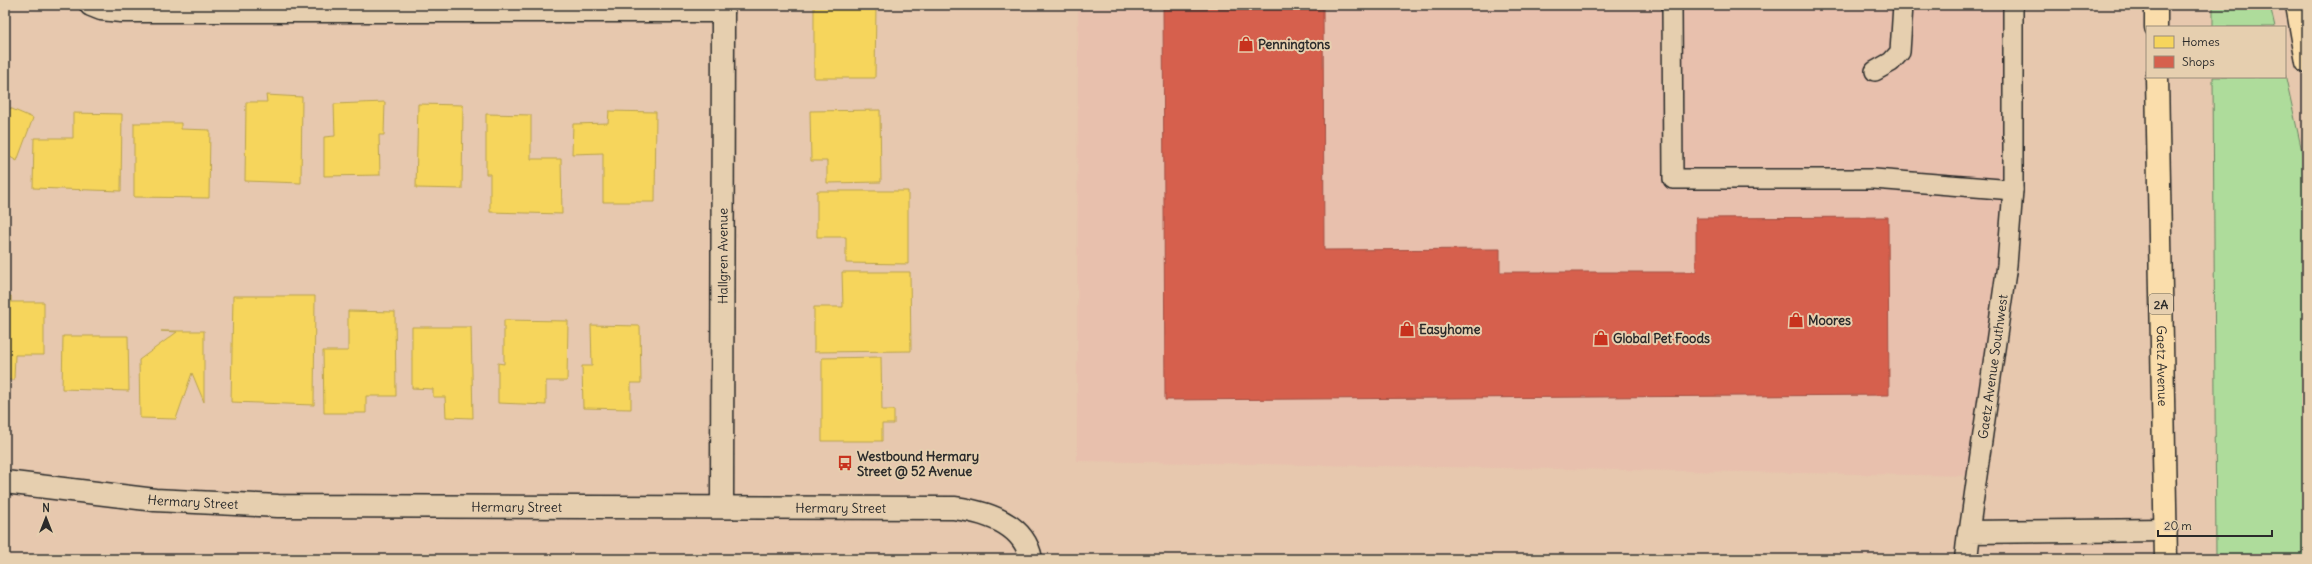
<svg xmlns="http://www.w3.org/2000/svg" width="2312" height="564" font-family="Delius,sans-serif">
<rect width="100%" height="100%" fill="#e7c8ae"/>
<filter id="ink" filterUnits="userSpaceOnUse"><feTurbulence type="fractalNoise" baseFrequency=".025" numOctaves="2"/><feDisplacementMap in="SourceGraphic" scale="8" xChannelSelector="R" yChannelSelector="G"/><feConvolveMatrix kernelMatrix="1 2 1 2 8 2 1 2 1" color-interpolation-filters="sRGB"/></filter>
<g filter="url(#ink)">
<path fill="#e8c0ad" d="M1078,5h935l1,147 -38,324 -899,-15z"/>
<path fill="#aedc9b" stroke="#6c8463" d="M2213,5h57l5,22h-62z
M2285,74l22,100v385h-91l-3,-482h72z"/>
<path fill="#f6d55c" stroke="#b9a24d" d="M814,5h62l-1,73h-61z
M266,95l36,2 -1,86 -56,-2 1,-79h21z
M385,102l-1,33h-5l1,40 -56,1v-39l11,-1 -1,-32z
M418,104l45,1 -1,84 -46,-1z
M5,106l28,12 -16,43 -7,-4 -5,12z
M880,110l1,72 -54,1v-22h-16l-1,-50z
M609,111l47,1 -1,90h-52v-49l-31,1 1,-30 35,-1z
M73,113l49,1 -1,77 -88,-3 1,-50h39z
M486,114l45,1v44h30l1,55 -72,-2v-38h-4z
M134,123h47v6l29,1 -1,68 -75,-1z
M817,191h91v73l-62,-1v-26h-29z
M842,272h68l1,79 -97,1v-45h29z
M5,296h6v6h33v53h-29l-1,25h-9z
M233,296h82l-1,109 -83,-3z
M348,311l47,1 1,84h-30v17h-42l-1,-62h25z
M504,320l64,1 -1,60h-21v24l-48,-2v-40l6,1z
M591,325l49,1 1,57h-10v26l-48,-1 -1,-42h10z
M412,327h59l2,91 -27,-1 -1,-20h-12v-8l-21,-1z
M161,331h43v71l-12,-29 -16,46 -36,-1 -1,-58 38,-28z
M63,336h65l1,55 -67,-2z
M881,357l1,53h12v14h-12v17h-60v-83z"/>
<path fill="#d6604d" stroke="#a35043" d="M1163,5h160l1,245 176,-1v23h196v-54l192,-1 1,178 -724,5z
M1714,5h179v1l-179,1z"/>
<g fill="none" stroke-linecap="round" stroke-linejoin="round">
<defs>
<g id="service">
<path d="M1672,5l1,174h201l139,11"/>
<path d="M1875,71l16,-9 9,-10 3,-47"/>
<path id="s1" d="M1969,532l38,-267 6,-75v-185"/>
</g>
<g id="minor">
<path d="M91,5l10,4 20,2h602"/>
<path id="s2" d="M722,506l1,-501"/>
</g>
<g id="tertiary">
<path id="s3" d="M5,482l150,18 123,6 676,2c32,4 70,15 77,51"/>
<path d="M1966,559l3,-27 197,-2"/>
</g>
<g id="primary">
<path d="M2156,5v22"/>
<path d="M2297,5l10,57"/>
<path id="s4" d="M2157,77l9,482"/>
</g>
</defs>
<use href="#service" stroke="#2b2b2b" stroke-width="22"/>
<use href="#minor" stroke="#2b2b2b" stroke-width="25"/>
<use href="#tertiary" stroke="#2b2b2b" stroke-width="25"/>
<use href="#primary" stroke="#2b2b2b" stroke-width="25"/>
<use href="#service" stroke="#e6cfaf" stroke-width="19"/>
<use href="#minor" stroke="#e6cfaf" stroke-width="22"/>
<use href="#tertiary" stroke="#e6cfaf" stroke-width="22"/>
<use href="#primary" stroke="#faddab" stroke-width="22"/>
</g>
</g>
<defs>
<symbol id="shop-bare" viewBox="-9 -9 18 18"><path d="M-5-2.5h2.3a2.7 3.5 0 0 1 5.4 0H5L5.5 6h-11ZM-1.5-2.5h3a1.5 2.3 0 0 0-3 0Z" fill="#c8321e" stroke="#e6cfaf" stroke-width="2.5" paint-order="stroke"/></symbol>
<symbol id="bus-bare" viewBox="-9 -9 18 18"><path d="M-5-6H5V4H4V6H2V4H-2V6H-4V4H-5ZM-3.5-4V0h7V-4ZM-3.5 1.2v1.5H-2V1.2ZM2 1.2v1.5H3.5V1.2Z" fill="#c8321e" stroke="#e6cfaf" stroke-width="2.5" paint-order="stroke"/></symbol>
</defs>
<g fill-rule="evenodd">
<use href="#shop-bare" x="1235" y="33" width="22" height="22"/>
<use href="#shop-bare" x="1785" y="309" width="22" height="22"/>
<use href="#shop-bare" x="1396" y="318" width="22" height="22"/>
<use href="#shop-bare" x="1590" y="327" width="22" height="22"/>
<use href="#bus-bare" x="834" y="452" width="22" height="22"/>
</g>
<g text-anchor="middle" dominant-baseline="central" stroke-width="4" stroke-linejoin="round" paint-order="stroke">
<rect fill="#e6cfaf" stroke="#635c53" stroke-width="1" x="2149" y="294" width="24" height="20" rx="3"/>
<g font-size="12" font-weight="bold" fill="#2b2b2b">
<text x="2161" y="304">2A</text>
</g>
<g font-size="13" font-weight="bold" fill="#2b2b2b" stroke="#e6cfaf" text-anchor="start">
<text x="1258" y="44">Penningtons</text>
<text x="1808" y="320">Moores</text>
<text x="1419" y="329">Easyhome</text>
<text x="1613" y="338">Global Pet Foods</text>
<text x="857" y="456">Westbound Hermary<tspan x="857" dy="15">Street @ 52 Avenue</tspan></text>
</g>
<g font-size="13" fill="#2b2b2b" stroke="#e6cfaf">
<text stroke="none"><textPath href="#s2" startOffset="250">Hallgren Avenue</textPath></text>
<text stroke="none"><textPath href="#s4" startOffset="289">Gaetz Avenue</textPath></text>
<text stroke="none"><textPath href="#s1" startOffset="167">Gaetz Avenue Southwest</textPath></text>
<text stroke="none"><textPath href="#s3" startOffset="189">Hermary Street</textPath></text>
<text stroke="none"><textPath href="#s3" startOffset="513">Hermary Street</textPath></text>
<text stroke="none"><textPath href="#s3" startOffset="837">Hermary Street</textPath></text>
</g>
</g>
<rect width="2312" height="564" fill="none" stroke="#e6cfaf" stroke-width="20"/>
<rect x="10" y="10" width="2292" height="544" fill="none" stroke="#2b2b2b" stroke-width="1.5" filter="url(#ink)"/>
<rect x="2146" y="26" width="140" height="52" fill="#e6cfaf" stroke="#9b8d7a"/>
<rect x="2154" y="36" width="20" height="12" fill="#f6d55c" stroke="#9b8d7a"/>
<text x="2182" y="46" font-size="12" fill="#2b2b2b">Homes</text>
<rect x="2154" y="56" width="20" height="12" fill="#d6604d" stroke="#9b8d7a"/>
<text x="2182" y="66" font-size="12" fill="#2b2b2b">Shops</text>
<g transform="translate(46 518)" stroke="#e6cfaf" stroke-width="3" paint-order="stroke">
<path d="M0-3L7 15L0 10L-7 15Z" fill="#2b2b2b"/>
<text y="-6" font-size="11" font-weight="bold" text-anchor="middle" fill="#2b2b2b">N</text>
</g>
<path d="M2158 530v6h114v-6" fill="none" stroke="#2b2b2b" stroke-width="2"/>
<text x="2164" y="530" font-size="12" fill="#2b2b2b" stroke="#e6cfaf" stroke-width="3" paint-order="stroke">20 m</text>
</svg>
